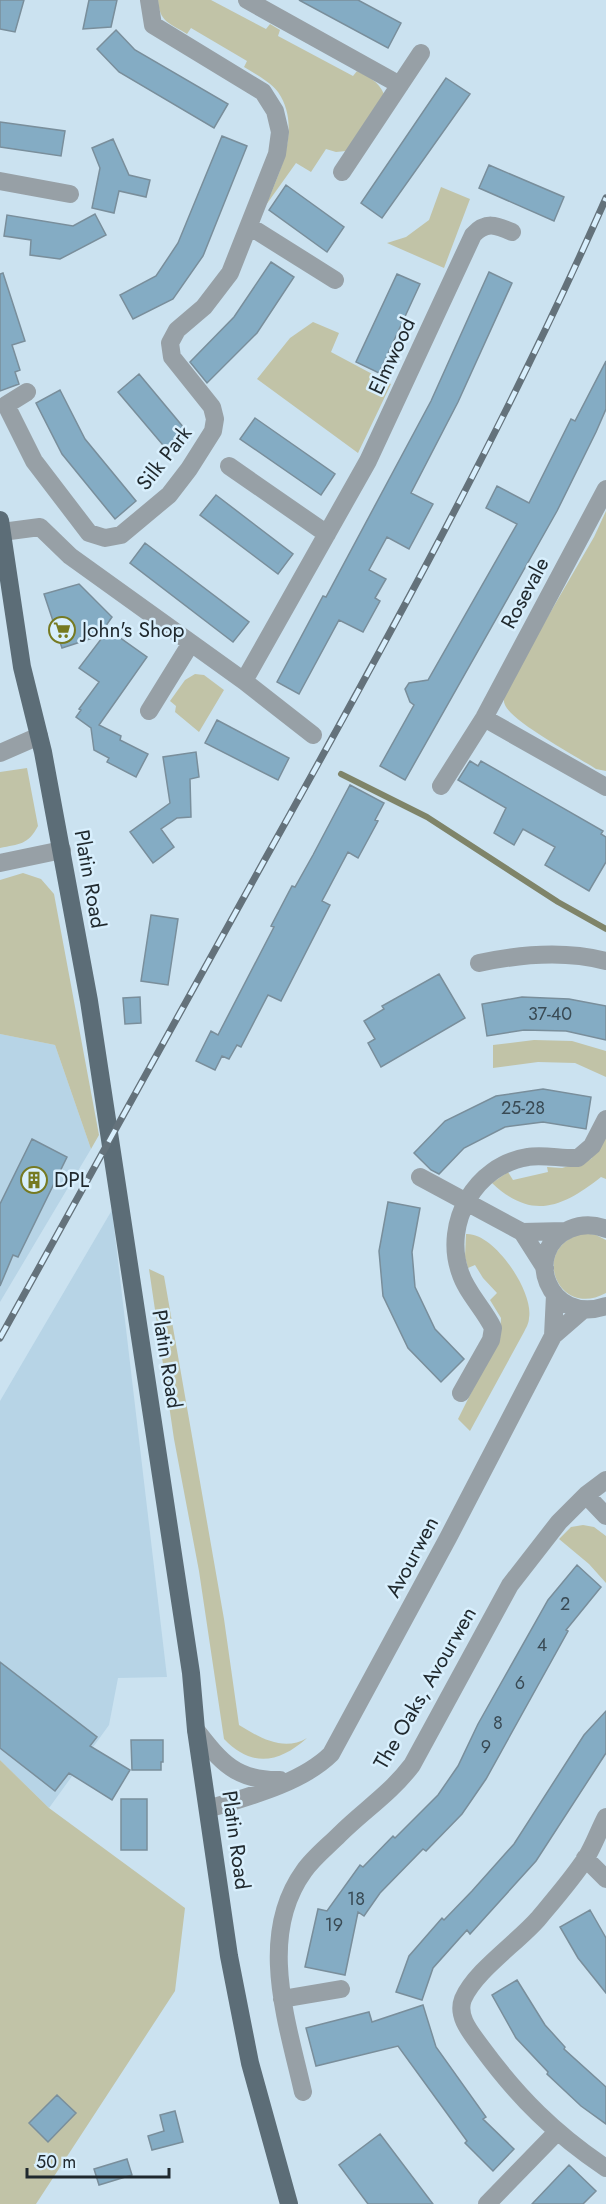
<svg xmlns="http://www.w3.org/2000/svg" width="606" height="2204" font-family="Jost,sans-serif">
<rect width="100%" height="100%" fill="#cbe2f0"/>
<path fill="#b7d4e6" d="M0,1034l55,11 36,104 -91,153z
M112,1210l55,467 -49,1 -9,47 -60,83 -49,-48v-359z"/>
<path fill="#c1c3a7" d="M158,0h53l55,29 4,-5 10,6 -2,6 75,40 4,-5c12,6 21,10 27,23l-38,57 -10,1 -10,-3 -15,23 -15,-9 -30,42c14,-34 36,-78 12,-113 -9,-11 -23,-18 -34,-25l3,-6 -56,-33 -4,6c-17,-11 -28,-12 -29,-34z
M441,187l29,12 -26,69 -57,-25 19,-6 23,-17z
M313,322l26,11 -8,19 60,32 -33,69 -101,-74 33,-41z
M606,511v260l-10,-2c-18,-12 -84,-47 -91,-64 -3,-6 1,-12 2,-18l87,-150z
M195,674l9,1 20,15 -25,42 -24,-20 1,-6 -6,-5 15,-21z
M27,768l11,58c-10,19 -19,18 -38,22v-76z
M23,873l18,6 13,15 45,241 -8,14 -36,-104 -55,-11v-154z
M534,1040l38,1 34,10v26l-31,-14 -37,-1 -45,6v-23z
M606,1134v45l-5,-2c-38,30 -69,44 -109,6l16,-11 5,8 35,-8 -1,-5 15,1 29,-9z
M585,1233l11,2 10,5v53c-49,27 -78,-48 -21,-60z
M466,1234c28,-2 68,58 63,84 0,5 -3,10 -5,14l-54,99 -12,-12 42,-84 1,-17 -11,-18 7,-7 -14,-15 -8,-13 -7,3 -3,-11z
M149,1269l15,7 60,343 15,106c21,13 45,27 68,13 -28,25 -55,30 -83,1l-25,-168 -25,-132z
M583,1525l11,2 12,9v47l-17,-19 -30,-25 12,-12z
M0,1760l49,48 136,100 -10,83 -139,213h-36z"/>
<g fill="none" stroke-linecap="round" stroke-linejoin="round">
<path stroke="#7f8469" stroke-width="6" d="M341,774l86,43 131,85 48,27"/>
</g>
<path fill="#84acc4" stroke="#798e9b" stroke-width="1.5" d="M0,0h24l-9,32 -15,-3z
M89,0h28l-6,27 -28,2z
M299,0h59l43,23 -13,25z
M116,30l19,20 93,54 -14,24 -95,-56 -22,-23z
M446,78l24,16 -88,124 -21,-15z
M0,122l65,9 -4,25 -61,-9z
M222,136l25,10 -44,110 -30,43 -40,20 -13,-24 36,-19 22,-33z
M113,139l16,36 21,5 -4,17 -27,-6 -5,22 -22,-5 8,-40 -8,-20z
M489,165l75,32 -10,24 -75,-33z
M286,185l58,42 -17,25 -58,-42z
M95,214l11,21 -46,24 -30,-4 1,-15 -27,-4 3,-21 66,11z
M271,262l23,15 -37,56 -50,50 -17,-21 44,-45z
M489,272l23,11 -54,119 -47,91 22,11 -24,45 -22,-12 -18,33 17,9 -11,19 5,3 -17,31 -24,-12 -40,74 -22,-12 46,-86 3,1 105,-196z
M3,273l22,68 -13,4 8,25 -5,2 4,12 -19,7v-117z
M397,274l23,10 -41,89 -23,-11z
M606,361v48l-10,23 -39,79 -152,269 -25,-14 34,-61 -4,-3 -5,-13 4,-6 19,-3 89,-156 -31,-16 11,-22 32,17 42,-84 4,2z
M139,374l50,60 -21,17 -50,-59z
M60,390l25,49 51,62 -21,18 -53,-65 -26,-51z
M255,418l80,56 -14,21 -81,-56z
M216,495l77,59 -15,20 -78,-59z
M145,543l104,79 -16,20 -103,-79z
M79,584l33,33 -7,10 42,30 -48,68 22,11 -1,4 28,14 -12,23 -29,-15 2,-4 -15,-8 -3,-22 -15,-11 5,-7 -2,-1 20,-27 -20,-14 26,-34 -43,14 -18,-54z
M217,720l72,38 -11,22 -73,-37z
M196,752l3,25 -9,2 1,38 -14,1 -16,11 13,18 -21,16 -23,-31 40,-29 -7,-46z
M470,761l8,5 3,-5 122,70 -2,3 5,3v25l-17,29 -44,-26 10,-18 -32,-18 -9,16 -20,-12 12,-25 -48,-28z
M350,785l34,18 -9,17 3,1 -20,37 -10,-6 -26,49 8,4 -49,96 -13,-6 -27,52 -4,-2 -8,14 -7,-3 -7,14 -19,-9 15,-30 7,4 56,-108 -3,-1 21,-40 3,1 18,-32z
M151,915l27,4 -10,66 -27,-4z
M439,974l26,44 -84,49 -13,-24 7,-4 -11,-18 20,-12 -2,-3z
M140,997l1,26 -16,1 -2,-26z
M522,997l47,2 37,7v34l-40,-9 -42,-1 -37,6 -5,-32z
M543,1089l48,8 -5,32 -43,-7 -38,5 -41,21 -25,26 -8,-4 -17,-17 31,-32 51,-25z
M32,1139l35,18 -49,100 -5,-2 -13,31v-82z
M388,1202l32,6 -8,44 3,35 20,42 29,30 -23,23 -33,-34 -25,-52 -4,-45z
M577,1565l24,22 -35,43 2,1 -82,148 -24,35 -36,37 -3,-2 -43,44 -16,23 -6,-4 -13,63 -40,-8 13,-58 9,2 33,-46 3,2 30,-31 2,2 43,-43 20,-29 20,-42 70,-124z
M0,1662l97,75 -7,9 40,24 -18,30 -43,-27 -14,18 -55,-43z
M606,1711v42l-70,108 -66,73 -3,-4 -34,38 -11,32 -26,-8 13,-36 33,-38 2,2 28,-29 42,-47 70,-109z
M131,1740h32v22h-2v8h-29z
M121,1799h26v51h-26z
M590,1910l16,28v55l-28,-35 -18,-31z
M517,1980l28,45 20,22 -1,2 42,38v37l-25,-18 -34,-32 1,-2 -32,-34 -24,-43z
M423,2005l13,42 50,70 -3,2 31,30 -21,22 -28,-28 2,-2 -69,-95 -82,20 -10,-38 63,-16 3,10z
M57,2095l19,18 -28,29 -19,-19z
M175,2111l8,31 -31,8 -4,-14 16,-5 -4,-16z
M380,2134l53,70h-65l-29,-39z
M127,2159l5,16 -33,10 -5,-16z
M569,2165l27,26 -13,13h-51z"/>
<g fill="none" stroke-linecap="round" stroke-linejoin="round">
<path stroke="#97a0a6" stroke-width="18" d="M247,0l153,85
M342,172l79,-119
M0,181l70,13
M249,226l86,54
M27,392l-21,13 28,56 55,72 16,5 16,-3 48,-40 20,-26 24,-38 2,-12 -3,-12 -40,-50 -2,-14 7,-13 27,-23 26,-34 47,-119 3,-22 -5,-21 -12,-19 -110,-67 -4,-25
M229,466l98,68
M2,532l38,-5 30,29 174,125 69,54
M244,681l124,-220 105,-226c13,-14 23,-10 39,-3
M149,711l42,-68
M484,718l122,69
M0,753l39,-17
M441,786l43,-68 122,-229
M0,863l62,-13
M479,963c42,-9 85,-13 127,-2
M420,1177l102,55 43,-1
M606,1229c-12,-5 -24,-5 -36,0 -49,21 -22,97 36,77
M522,1232l23,36
M553,1336l2,-41
M461,1393l30,-53 2,-12c-9,-19 -27,-36 -33,-56 -17,-49 15,-107 68,-115 14,-3 35,2 50,1l14,-12 14,-27
M606,1480l-20,15 20,21
M196,1730c25,32 40,51 84,50
M208,1809c39,-12 94,-26 123,-55l117,-216 105,-202 30,-26
M606,1817c-7,13 -12,28 -20,41 -13,20 -33,43 -48,61 -21,24 -63,52 -75,80 -7,18 9,35 19,49 36,49 73,86 124,120
M585,1858l21,21
M282,1999l59,-10
M303,2092c-16,-71 -46,-156 1,-221 9,-13 24,-25 35,-36 25,-25 51,-41 73,-70l98,-180 49,-63 27,-27
M487,2204l70,-72"/>
<path stroke="#5c6d77" stroke-width="18" d="M0,520l22,147 21,85 46,249 102,672 5,57 33,226 21,107 39,141"/>
<defs>
<path id="rail" d="M0,1338c88,-159 176,-318 264,-477 121,-217 242,-436 342,-663"/>
</defs>
<use href="#rail" stroke="#64727b" stroke-width="7"/>
<use href="#rail" stroke="#d8effd" stroke-width="4.5" stroke-dasharray="14" stroke-linecap="butt"/>
</g>
<defs>
<symbol id="supermarket-ring" viewBox="-11 -11 22 22"><circle r="9.5" fill="#d8effd" stroke="#767a22" stroke-width="1.5"/><path d="M-6-5.5h2.5l.6 2H6L4.5 2H-2.5L-4.4-4H-6ZM-1.5 3.2a1.3 1.3 0 1 0 .1 0ZM3 3.2a1.3 1.3 0 1 0 .1 0Z" fill="#767a22"/></symbol>
<symbol id="building-ring" viewBox="-11 -11 22 22"><circle r="9.5" fill="#d8effd" stroke="#767a22" stroke-width="1.5"/><path d="M-4-6H4V6H1V3H-1V6H-4ZM-2.5-4.3h1.7v1.8h-1.7ZM.8-4.3h1.7v1.8H.8ZM-2.5-1h1.7V.8h-1.7ZM.8-1h1.7V.8H.8Z" fill="#767a22"/></symbol>
</defs>
<g fill-rule="evenodd">
<use href="#supermarket-ring" x="47" y="615" width="30" height="30"/>
<use href="#building-ring" x="19" y="1165" width="30" height="30"/>
</g>
<g text-anchor="middle" dominant-baseline="central" stroke-width="5" stroke-linejoin="round" paint-order="stroke">
<g font-size="18" fill="#394a54">
<text x="550" y="1014">37-40</text>
<text x="523" y="1108">25-28</text>
<text x="565" y="1604">2</text>
<text x="542" y="1645">4</text>
<text x="520" y="1683">6</text>
<text x="498" y="1723">8</text>
<text x="486" y="1747">9</text>
<text x="356" y="1899">18</text>
<text x="334" y="1925">19</text>
</g>
<g font-size="21" fill="#20292e" stroke="#d8effd">
<text transform="translate(392 356) rotate(-65)">Elmwood</text>
<text transform="translate(164 458) rotate(-52)">Silk Park</text>
<text transform="translate(525 593) rotate(-62)">Rosevale</text>
<text transform="translate(90 879) rotate(80)">Platin Road</text>
<text transform="translate(167 1359) rotate(81)">Platin Road</text>
<text transform="translate(412 1557) rotate(-62)">Avourwen</text>
<text transform="translate(425 1688) rotate(-60)">The Oaks, Avourwen</text>
<text transform="translate(236 1840) rotate(82)">Platin Road</text>
</g>
<g font-size="21" fill="#20292e" stroke="#d8effd" text-anchor="start">
<text x="82" y="630">John's Shop</text>
<text x="54" y="1180">DPL</text>
</g>
</g>
<path d="M27 2168v9h142v-9" fill="none" stroke="#20292e" stroke-width="3"/>
<text x="36" y="2168" font-size="18" fill="#20292e" stroke="#d8effd" stroke-width="4.5" paint-order="stroke">50 m</text>
</svg>
